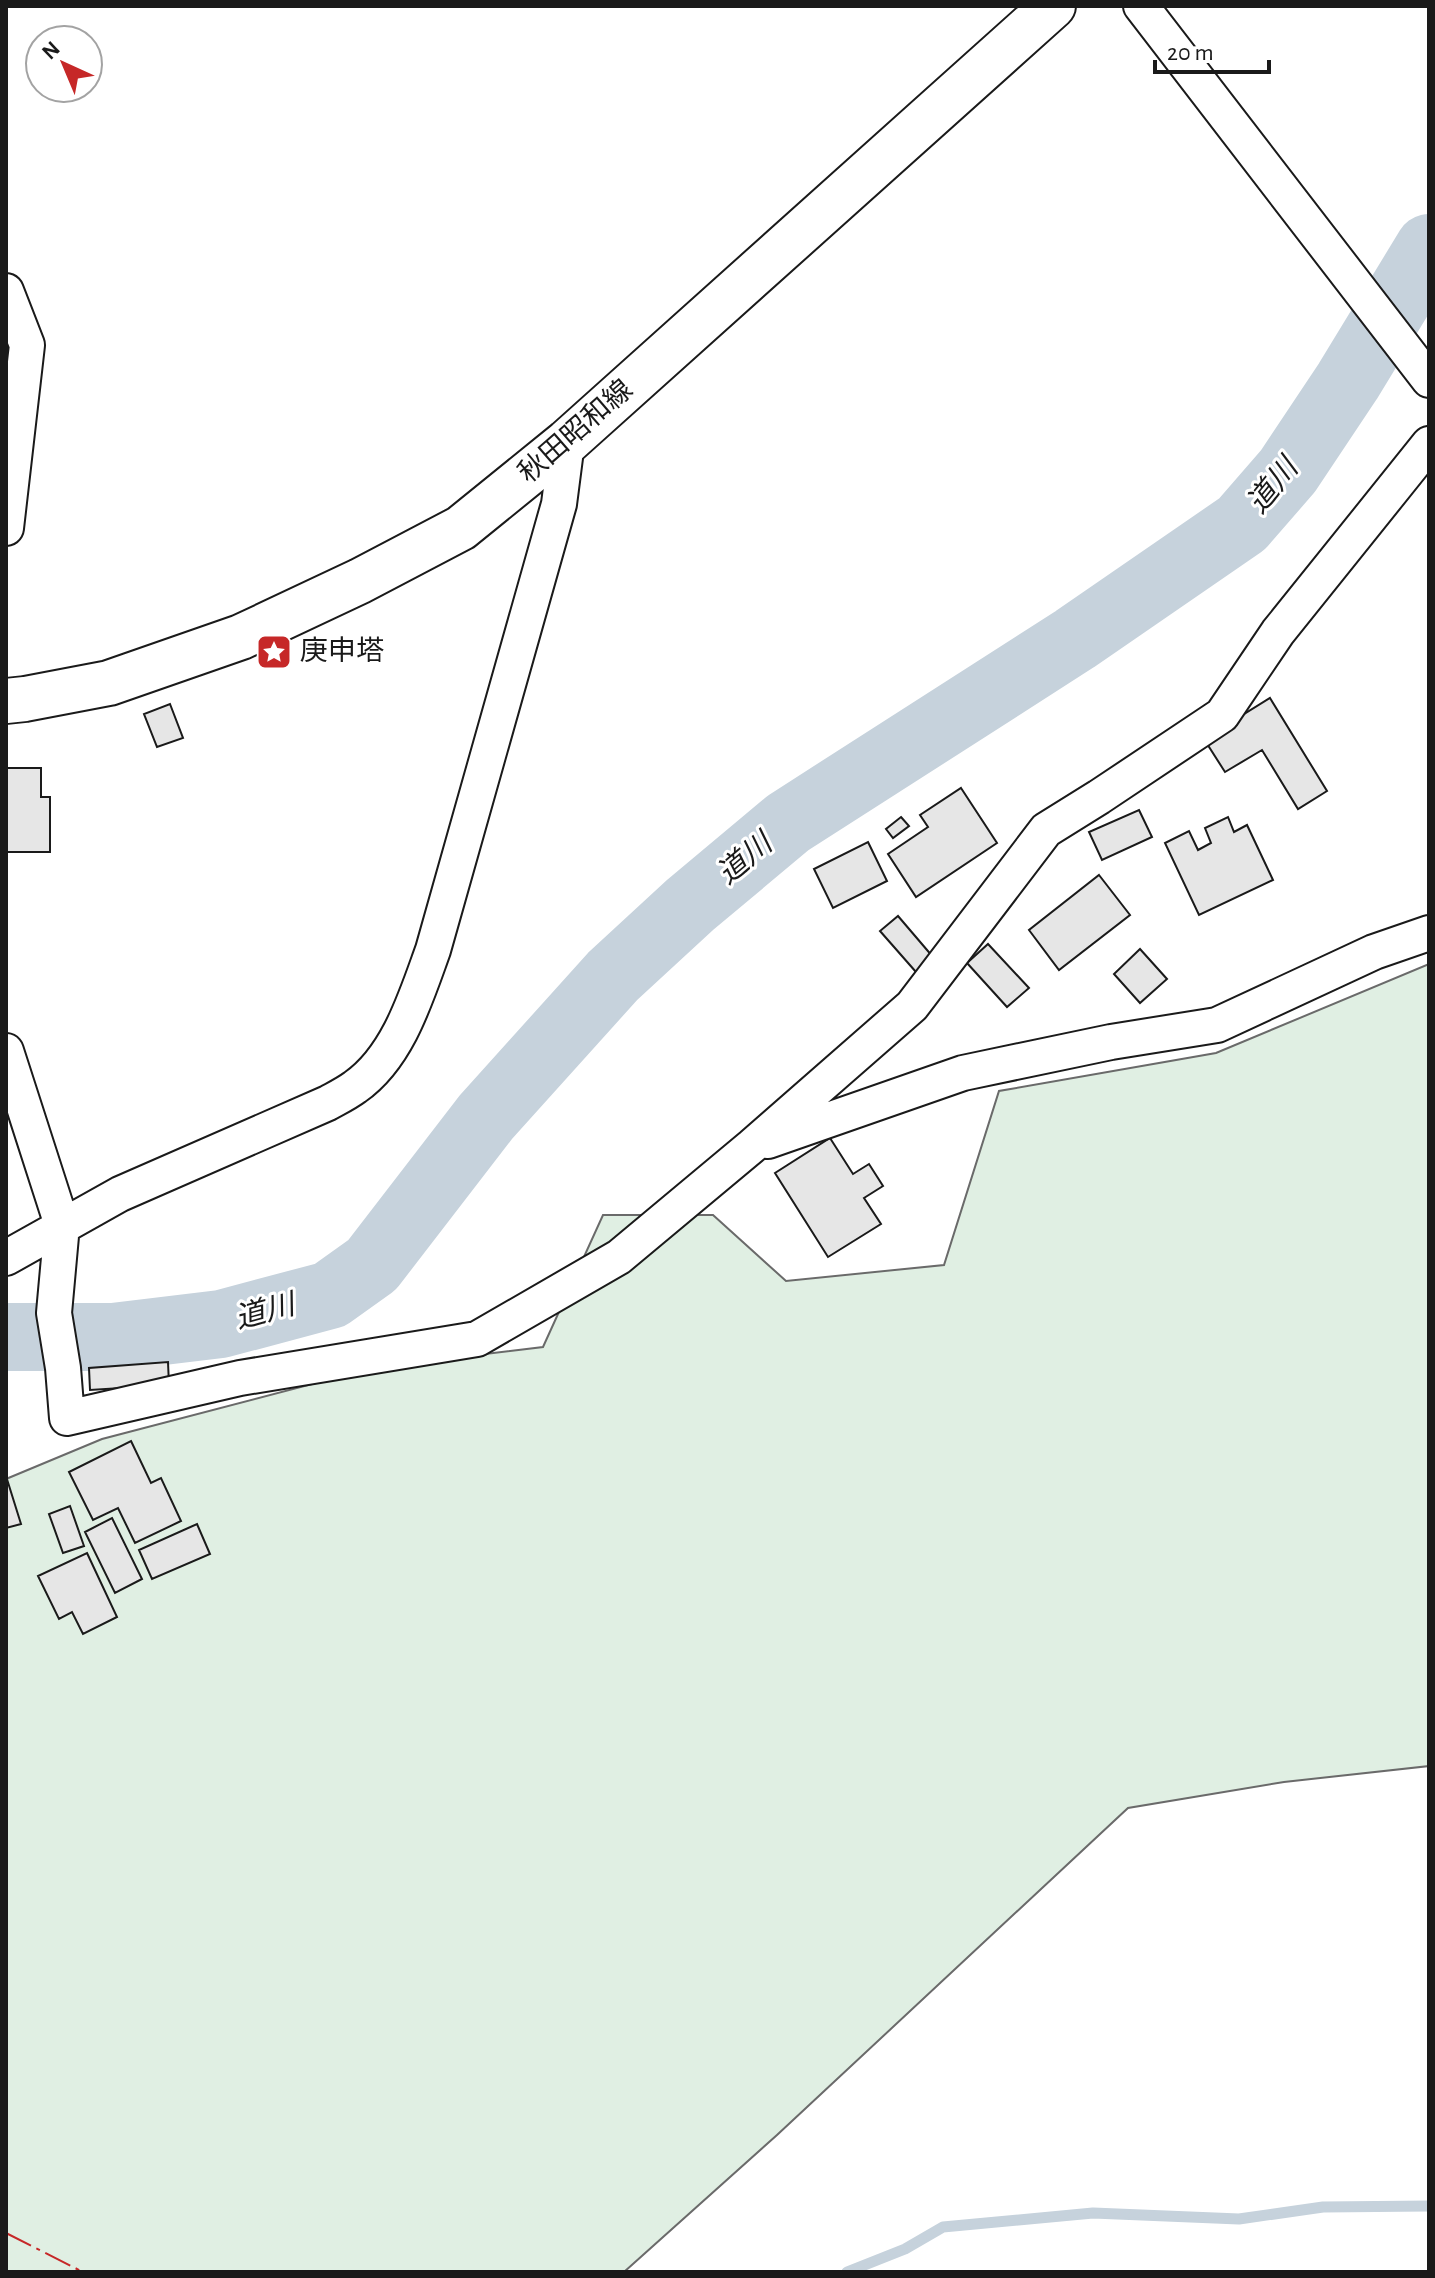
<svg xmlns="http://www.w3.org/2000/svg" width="1435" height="2278" font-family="'Alegreya Sans','Noto Sans JP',sans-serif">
<rect width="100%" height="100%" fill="#fff"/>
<path fill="#e0efe3" stroke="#6a6a6a" stroke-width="2" d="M1429,964v802l-145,16 -156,26 -351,327 -153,137h-618v-793l96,-40 275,-72 166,-20 60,-132h110l73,66 158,-16 55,-174 217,-38z"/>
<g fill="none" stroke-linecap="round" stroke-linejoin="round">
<path stroke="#c6d2dc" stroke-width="11" d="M847,2272l58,-23 38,-22 150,-14 146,6 84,-12 106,-1"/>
<path stroke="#c6d2dc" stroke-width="68" d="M6,1337h107l108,-13 109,-29 42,-30 114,-148 127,-141 77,-71 98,-82 287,-184 167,-115 46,-53 60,-90 81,-133"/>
</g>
<path fill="#e6e6e6" stroke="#1a1a1a" stroke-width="2" d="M1270,698l57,93 -29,18 -36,-59 -37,22 -21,-33z
M170,704l13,34 -26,9 -13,-33z
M6,768h35v29h9v55h-44z
M961,788l36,55 -81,54 -28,-43 40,-27 -8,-12z
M1139,810l13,27 -50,23 -13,-28z
M901,817l8,9 -16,12 -7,-9z
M1228,817l6,15 13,-7 26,55 -74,35 -34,-72 24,-12 9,19 13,-7 -6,-15z
M868,842l19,39 -54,27 -19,-39z
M1099,875l31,40 -71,55 -30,-40z
M898,916l35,41 -17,15 -36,-41z
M988,944l41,44 -22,19 -40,-44z
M1140,949l27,30 -27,24 -26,-29z
M830,1138l23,36 16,-10 14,22 -19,12 17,26 -53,33 -53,-84z
M168,1362l1,23 -79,5 -1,-22z
M131,1441l20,42 10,-5 20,43 -46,22 -17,-35 -25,12 -24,-48z
M6,1476l15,48 -15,4z
M70,1506l14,40 -21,7 -14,-39z
M112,1518l30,61 -27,14 -30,-61z
M197,1524l13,30 -58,25 -13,-29z
M87,1553l30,64 -34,17 -11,-22 -13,7 -21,-43z"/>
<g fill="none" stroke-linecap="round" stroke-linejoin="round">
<defs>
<path id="minor" d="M1141,6l288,374
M6,291l21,54 -21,183
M6,1051l56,174 -8,88 9,55 4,50 173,-40 237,-39 142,-82 133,-111 160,-140 134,-176 53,-33 123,-82 56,-83 151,-188
M768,1141l195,-68 148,-31 106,-17 157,-73 55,-19
M6,1258l114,-64 208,-91c9,-5 19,-10 27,-16 43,-30 61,-90 78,-137l126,-446 8,-62"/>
<path id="primary" d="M6,701l19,-2 84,-16 132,-46 119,-56 101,-53 106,-86 486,-436"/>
</defs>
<use href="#minor" stroke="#1a1a1a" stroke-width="38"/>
<use href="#primary" stroke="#1a1a1a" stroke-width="48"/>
<use href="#minor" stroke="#fff" stroke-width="34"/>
<use href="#primary" stroke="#fff" stroke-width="44"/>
<path stroke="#c62828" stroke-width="2" stroke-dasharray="28 6 4 6" stroke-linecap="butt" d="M6,2233l77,39"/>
</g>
<defs>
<symbol id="sight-square" viewBox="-11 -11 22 22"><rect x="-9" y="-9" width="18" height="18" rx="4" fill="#c62828" stroke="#fff"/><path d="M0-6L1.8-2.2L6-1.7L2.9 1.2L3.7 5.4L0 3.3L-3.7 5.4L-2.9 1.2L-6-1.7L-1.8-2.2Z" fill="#fff"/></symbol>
</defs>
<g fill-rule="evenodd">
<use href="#sight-square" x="254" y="632" width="40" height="40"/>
</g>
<g text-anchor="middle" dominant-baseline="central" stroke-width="6" stroke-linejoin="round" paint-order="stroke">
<g font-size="28" fill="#1a1a1a" stroke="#fff">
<text transform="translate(576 432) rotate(-41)">秋田昭和線</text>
</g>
<g font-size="28" fill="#1a1a1a" stroke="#fff" text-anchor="start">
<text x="300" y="652">庚申塔</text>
</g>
<g font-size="30" font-style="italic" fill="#1a1a1a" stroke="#fff">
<text transform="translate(1273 486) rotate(-51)">道川</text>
<text transform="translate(745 859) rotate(-40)">道川</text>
<text transform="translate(265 1312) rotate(-15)">道川</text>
</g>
</g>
<rect width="1435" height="2278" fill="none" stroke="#1a1a1a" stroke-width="16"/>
<g transform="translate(64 64) rotate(316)"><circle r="38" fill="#ffffff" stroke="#a3a3a3" stroke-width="2"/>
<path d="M0-6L14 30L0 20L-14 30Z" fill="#c62828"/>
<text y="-12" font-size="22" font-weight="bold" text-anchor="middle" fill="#1a1a1a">N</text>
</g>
<path d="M1155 60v12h114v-12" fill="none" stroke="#1a1a1a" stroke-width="4"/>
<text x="1167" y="60" font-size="24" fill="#1a1a1a" stroke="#ffffff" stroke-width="6" paint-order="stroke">20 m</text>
</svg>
